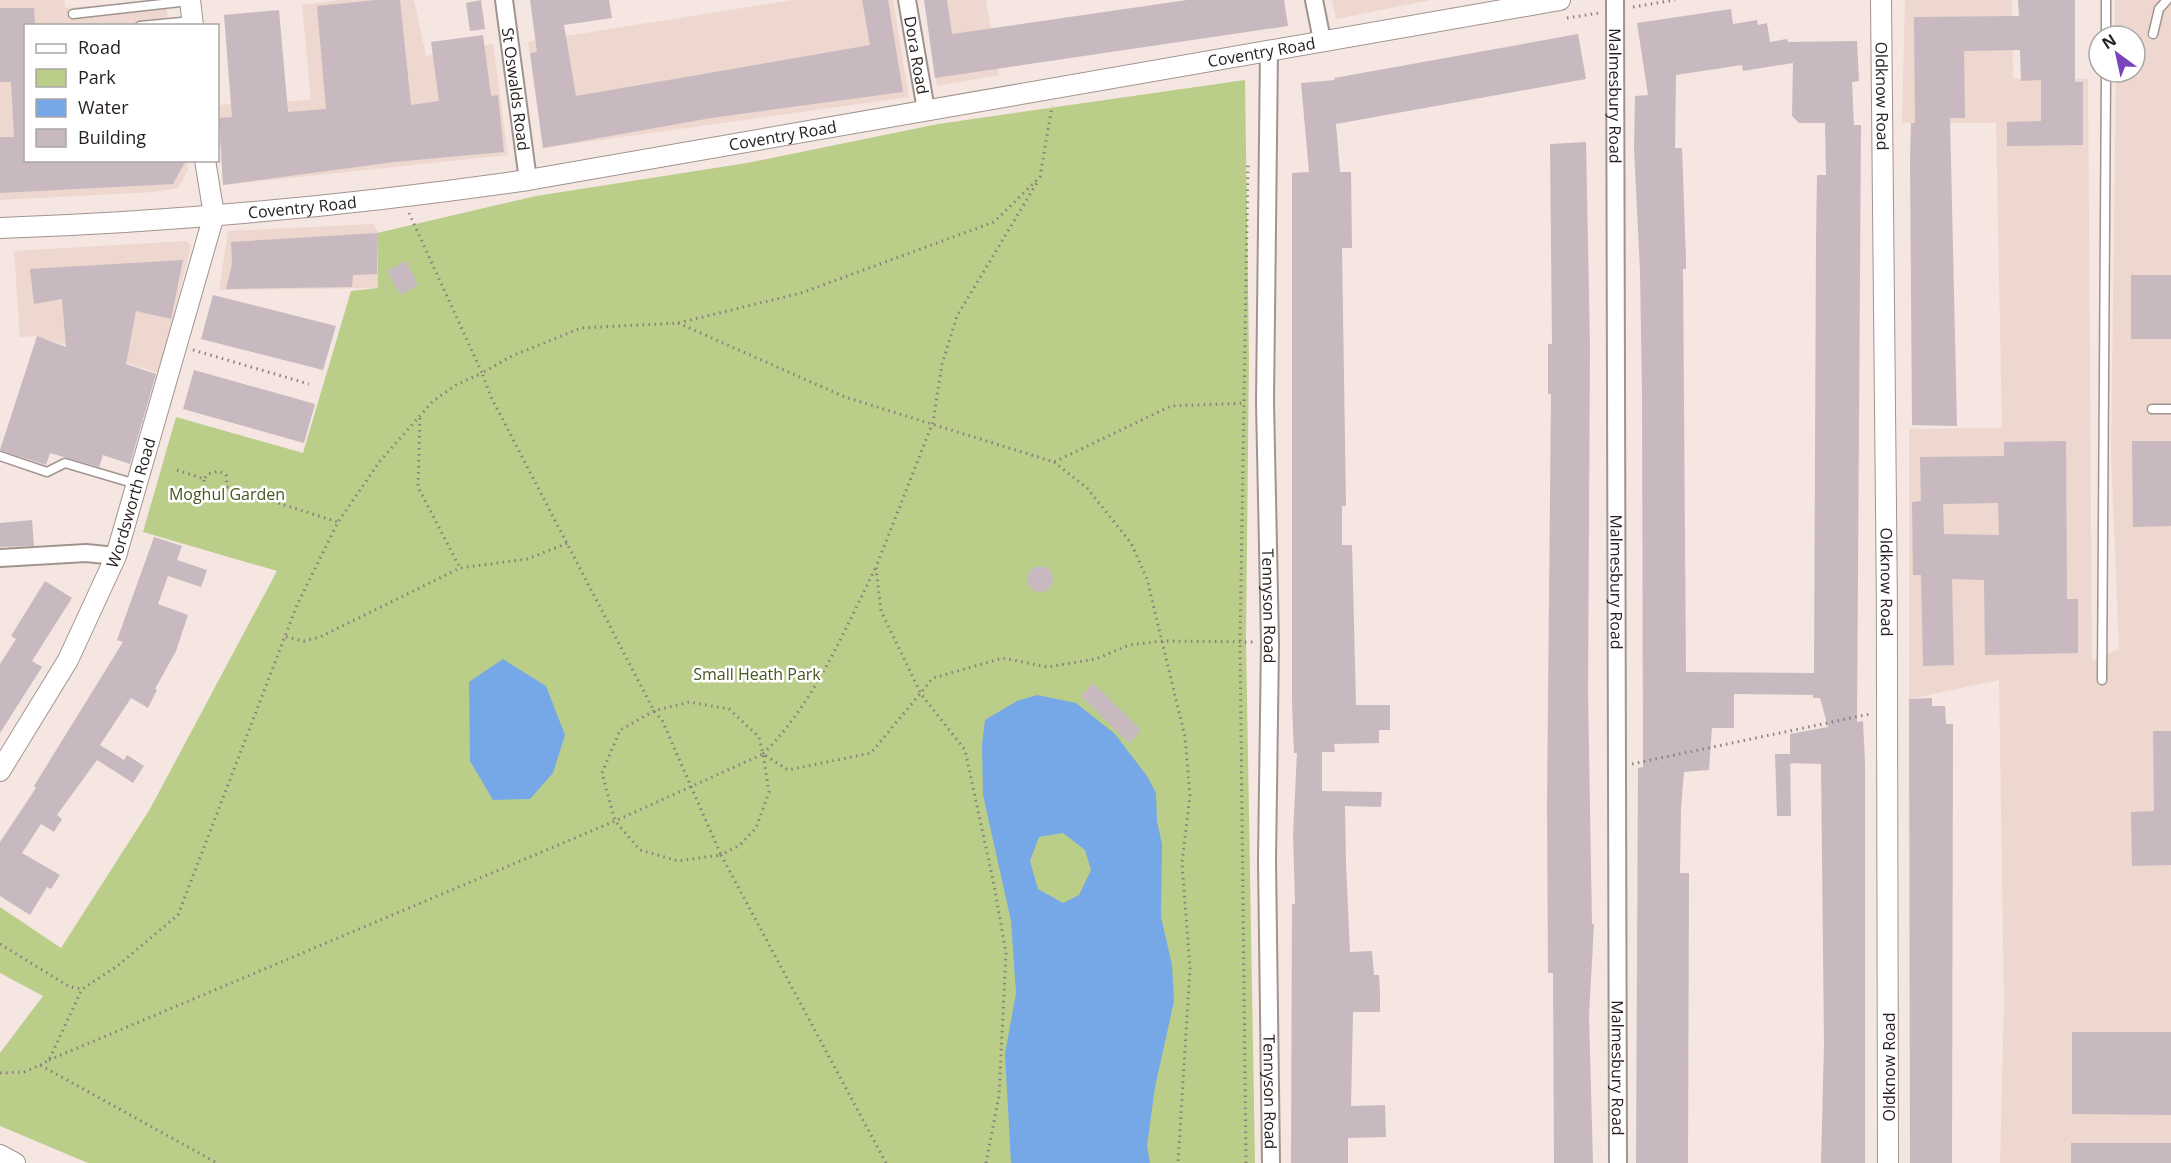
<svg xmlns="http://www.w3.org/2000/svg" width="2171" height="1163" font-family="'Open Sans',sans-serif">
<rect width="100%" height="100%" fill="#f5e6e1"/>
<path fill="#edd7ce" d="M0,0h64l1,8 100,-8 4,25 -143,1v134l161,1 1,9 -10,18 -24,4 -154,8z
M340,0h74l12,56 67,-12 15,111 -285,30 -5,-80 93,-5 -9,-95z
M793,0h100l16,97 -366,51 -15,-106z
M924,0h62l13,75 -62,11z
M1332,0h98l-94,19z
M1905,0h107l1,79h75l4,582 27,-12 -8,-196 5,-381h19v-36h-20v-36h56v1163h-171l4,-161 -5,-322 -90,19v-270l93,-1 -6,-305h-94z
M373,224l4,6 1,58 -159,2 9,-59z
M186,241l5,4 -32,128 -123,-37 -16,1 -6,-86z"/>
<path fill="#bace8a" d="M1245,80l4,277 -3,283 9,523h-1167l-88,-37v-73l43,-57 -43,-23v-66l61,41 89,-139 127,-238 -134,-39 33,-115 127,36 48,-162 27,-3 -1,-55 159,-37 211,-33 191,-39z"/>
<path fill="#76a8e8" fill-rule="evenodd" d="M503,659l43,27 19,49 -12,38 -23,26 -37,1 -23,-39 -1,-79z
M1037,695l39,8 39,31 32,42 9,17 1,28 5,23 -1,73 11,48 2,36 -19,86 -8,59 3,17h-139l-6,-109 11,-61 -5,-72 -28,-126 -1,-50 3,-25 32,-19zM1063,833l22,17 6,20 -12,25 -16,8 -25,-14 -8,-28 9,-24z"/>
<path fill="#c7b9bf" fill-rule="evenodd" d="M376,0h24l11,105 28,-4 -8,-59 52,-7 8,61 7,-1 6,57 -110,10 -171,23 -4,-67 13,-1 -8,-102 55,-5 9,102 38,-3 -9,-103z
M481,0l4,29 -15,2 -4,-28z
M530,0h79l3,18 -48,7 12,71 294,-51 -8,-45h26l15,92 -192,26 -168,30 -13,-95 7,-1z
M924,0h23l5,34 235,-34h97l4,26 -353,52z
M2018,0h57v82h8v63l-76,1v-24l34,-1v-41l-20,1 -1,-31 -56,1 1,67h-15l7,308 -45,-1 -2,-265 1,-37h4l-1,-106 105,-1z
M0,8h34l1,18h-9v111h-12l-3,-55h-11z
M1731,9l2,15 24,-4 1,5 9,-2 3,19 17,-3 1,3 69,-1 2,40 -7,1 2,43h7l-4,597 6,-1 2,42v400h-44l3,-119 -3,-280 -31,-1v-29l38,-7 -8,-29h-7v-3l-79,-1v34h-22l-3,42 -25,2 -3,36 -1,65h9l-1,290h-52l2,-395 5,-1 -1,-373 -2,-123 -6,-123 1,-52 13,-1 -11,-72zM1793,63l-1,53 7,7h26l1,52h-9l-1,65 -2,433 -128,-1 -3,-403h3v-10l-4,-111h-7l1,-73 66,-10 1,6z
M1578,34l8,45 -250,45 4,48h11l1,76h-10l4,258h-4v39h10l4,160h34v25h-11v13l-45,1 1,8h-13v39l60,1 -1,15 -36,-1 1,58 4,88 22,-1 2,24h5l1,18v19h-27l-2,94 34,-1 1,32 -38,1v25h-57l1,-259h3l-2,-70 4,-81h-3l-2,-50v-530l17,-1 -8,-89 34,-3 -1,-2z
M0,137h26v23h160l-13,24 -173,9z
M1586,142l4,204 -2,346 4,232h2l-5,92 4,147h-39l-1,-190h-5l-1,-168 4,-411h-3v-50h4l-2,-200z
M377,233v41l-24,1 -1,12 -126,2 6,-25 -1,-22z
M183,260l-12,59 -35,-8 -10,53 30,10 -26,90 -27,-9 -4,12 -49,-14 -4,12 -46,-15 37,-114 29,11 -4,-48 -28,5 -4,-35z
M406,261l12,24 -18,10 -13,-24z
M2131,275h40v64h-40z
M213,295l123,31 -13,44 -122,-31z
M194,370l121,34 -11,39 -121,-34z
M2066,441l1,158h11v54l-93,2 -1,-75 -32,-1 2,86 -31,1 -2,-91h-8l-1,-73 9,-1 -1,-44 84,-1v-14zM1998,503l1,32 -55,-1 -1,-30z
M2132,441h39v85l-38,1z
M32,520l2,26 -34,1v-24z
M154,537l28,9 -5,14 30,10 -6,17 -33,-11 -10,28 30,11 -12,36 -21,38 2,1 -9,18 -17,-10 -31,47 24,15 3,-5 17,11 -11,17 -36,-23 -40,55 5,4 -8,13 -13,-8 -19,29 38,22 -9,14 -4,-2 -17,28 -30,-19v-54l36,-54 -2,-2 89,-144 -6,-2z
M1027 579a13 13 0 1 1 26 0a13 13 0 1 1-26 0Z
M45,581l27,17 -40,63 10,6 -42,66v-69l16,-25 -5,-3z
M1093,683l48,47 -12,13 -48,-47z
M1932,698v8h13l1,18h7l-1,439h-42l-1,-464z
M2153,731h18v134l-39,1 -1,-54 23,-1z
M1775,754h15l1,62h-14z
M2072,1032h99v83l-99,-1z
M2071,1143h100v20h-100z"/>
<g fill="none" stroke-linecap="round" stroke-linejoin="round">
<defs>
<path id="service" d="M73,14l116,-13
M140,26l52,-5
M2153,34l6,-25 8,-9
M2106,36v-36
M2152,409h19
M0,456l47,16 18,-9 71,21
M2102,680l4,-608"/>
<g id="minor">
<path id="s1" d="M504,0l24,180"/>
<path id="s2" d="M907,0l19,110"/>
<path d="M1314,0l8,40"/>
<path id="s3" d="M1615,0l3,1163"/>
<path id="s4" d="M1269,50l-4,352 5,241 -3,218 4,302"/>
<path d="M0,558l86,-5 30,3"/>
</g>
<g id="tertiary">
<path d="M190,0l3,26"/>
<path id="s5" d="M1881,0c5,388 8,775 7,1163"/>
<path id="s6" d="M0,228c176,-6 353,-23 528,-48l1032,-180"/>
<path id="s7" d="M0,771l68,-111 48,-104 98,-341 -9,-55"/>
<path d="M0,1155l15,8"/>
</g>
</defs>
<use href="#service" stroke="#a1948f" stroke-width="11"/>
<use href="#minor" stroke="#a1948f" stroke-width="20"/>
<use href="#tertiary" stroke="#a1948f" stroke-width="22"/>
<path stroke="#897f7b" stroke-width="3" stroke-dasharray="1.5 4.5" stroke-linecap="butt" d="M1633,7l42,-7
M1567,18l32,-5
M678,323l167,74 209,65 117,-56 74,-3
M193,350l116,34
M420,418l-2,69 42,81
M1054,462l33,26 44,55 16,36 38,158 5,58 -8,68 8,105 -12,195
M177,470l27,9 4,-5 11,-3 7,4 1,12 111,35
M204,480l-1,10 6,6h7l11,-9
M286,637l18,4 16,-4 140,-69 67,-9 41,-16
M763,754c52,-52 80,-121 112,-185
M1632,764l238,-50
M0,944l70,43 12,2
M49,1060l566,-239 148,-67 -4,-17 -30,-28 -40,-7 -35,9 -34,19 -18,43 13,48 25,29 38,11 43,-6 -59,-135 -8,-9 -163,-314 -9,-24 30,-17 69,-28 97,-5 123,-30 193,-71 46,-45 12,-71
M40,1065l9,-5 33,-71 34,-22 62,-52 119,-310 41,-83 42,-61 53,-60 23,-16 26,-12 -73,-160
M0,1073l24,-1 16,-7 177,98
M886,1163l-165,-308 19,-10 16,-17 13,-36 -6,-38 25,16 83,-17 62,-75 70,-20 44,9 49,-8 33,-14 33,-4 93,1
M986,1163l13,-67 7,-143 -12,-68 -29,-135 -44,-56 -40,-83 -5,-44 57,-145 9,-58 15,-48 81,-135
M1246,1163l-6,-521 8,-479"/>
<use href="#service" stroke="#fff" stroke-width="8"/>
<use href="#minor" stroke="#fff" stroke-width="16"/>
<use href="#tertiary" stroke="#fff" stroke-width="20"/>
</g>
<g text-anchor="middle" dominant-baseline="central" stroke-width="5" stroke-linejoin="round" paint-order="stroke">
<g font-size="16" fill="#272220" stroke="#fff">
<text stroke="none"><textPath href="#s6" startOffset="1275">Coventry Road</textPath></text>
<text stroke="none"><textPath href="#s2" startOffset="56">Dora Road</textPath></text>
<text stroke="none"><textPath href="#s1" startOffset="90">St Oswalds Road</textPath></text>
<text stroke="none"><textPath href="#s3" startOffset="96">Malmesbury Road</textPath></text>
<text stroke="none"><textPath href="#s5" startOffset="96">Oldknow Road</textPath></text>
<text stroke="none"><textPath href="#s6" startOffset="789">Coventry Road</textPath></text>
<text stroke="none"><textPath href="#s6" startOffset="303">Coventry Road</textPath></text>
<text stroke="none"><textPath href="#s7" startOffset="300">Wordsworth Road</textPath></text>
<text stroke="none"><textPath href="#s3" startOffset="582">Malmesbury Road</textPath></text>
<text stroke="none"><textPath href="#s5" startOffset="582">Oldknow Road</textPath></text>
<text stroke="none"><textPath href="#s4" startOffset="556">Tennyson Road</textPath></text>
<text stroke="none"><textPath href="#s3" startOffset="1068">Malmesbury Road</textPath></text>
<text transform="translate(1889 1067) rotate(-90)">Oldknow Road</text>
<text stroke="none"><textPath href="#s4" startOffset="1042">Tennyson Road</textPath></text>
</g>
<g font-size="16" fill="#48571e" stroke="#fff">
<text x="227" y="494">Moghul Garden</text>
<text x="757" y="674">Small Heath Park</text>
</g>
</g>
<rect x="24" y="24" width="195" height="138" fill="#ffffff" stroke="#a9a7a6" stroke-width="1.5"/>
<rect x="36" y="44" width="30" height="9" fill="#ffffff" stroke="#a9a7a6" stroke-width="1.5"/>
<text x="78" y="54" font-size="18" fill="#272220">Road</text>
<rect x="36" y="69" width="30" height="18" fill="#bace8a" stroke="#a9a7a6" stroke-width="1.5"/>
<text x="78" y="84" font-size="18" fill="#272220">Park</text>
<rect x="36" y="99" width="30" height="18" fill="#76a8e8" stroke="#a9a7a6" stroke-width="1.5"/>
<text x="78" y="114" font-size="18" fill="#272220">Water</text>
<rect x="36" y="129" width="30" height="18" fill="#c7b9bf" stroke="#a9a7a6" stroke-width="1.5"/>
<text x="78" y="144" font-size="18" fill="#272220">Building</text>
<g transform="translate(2117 54) rotate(327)"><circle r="28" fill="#ffffff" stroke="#a9a7a6" stroke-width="1.5"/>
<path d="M0-4.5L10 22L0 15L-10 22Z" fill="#7944bb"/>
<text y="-9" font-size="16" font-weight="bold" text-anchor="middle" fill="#272220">N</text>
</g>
</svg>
